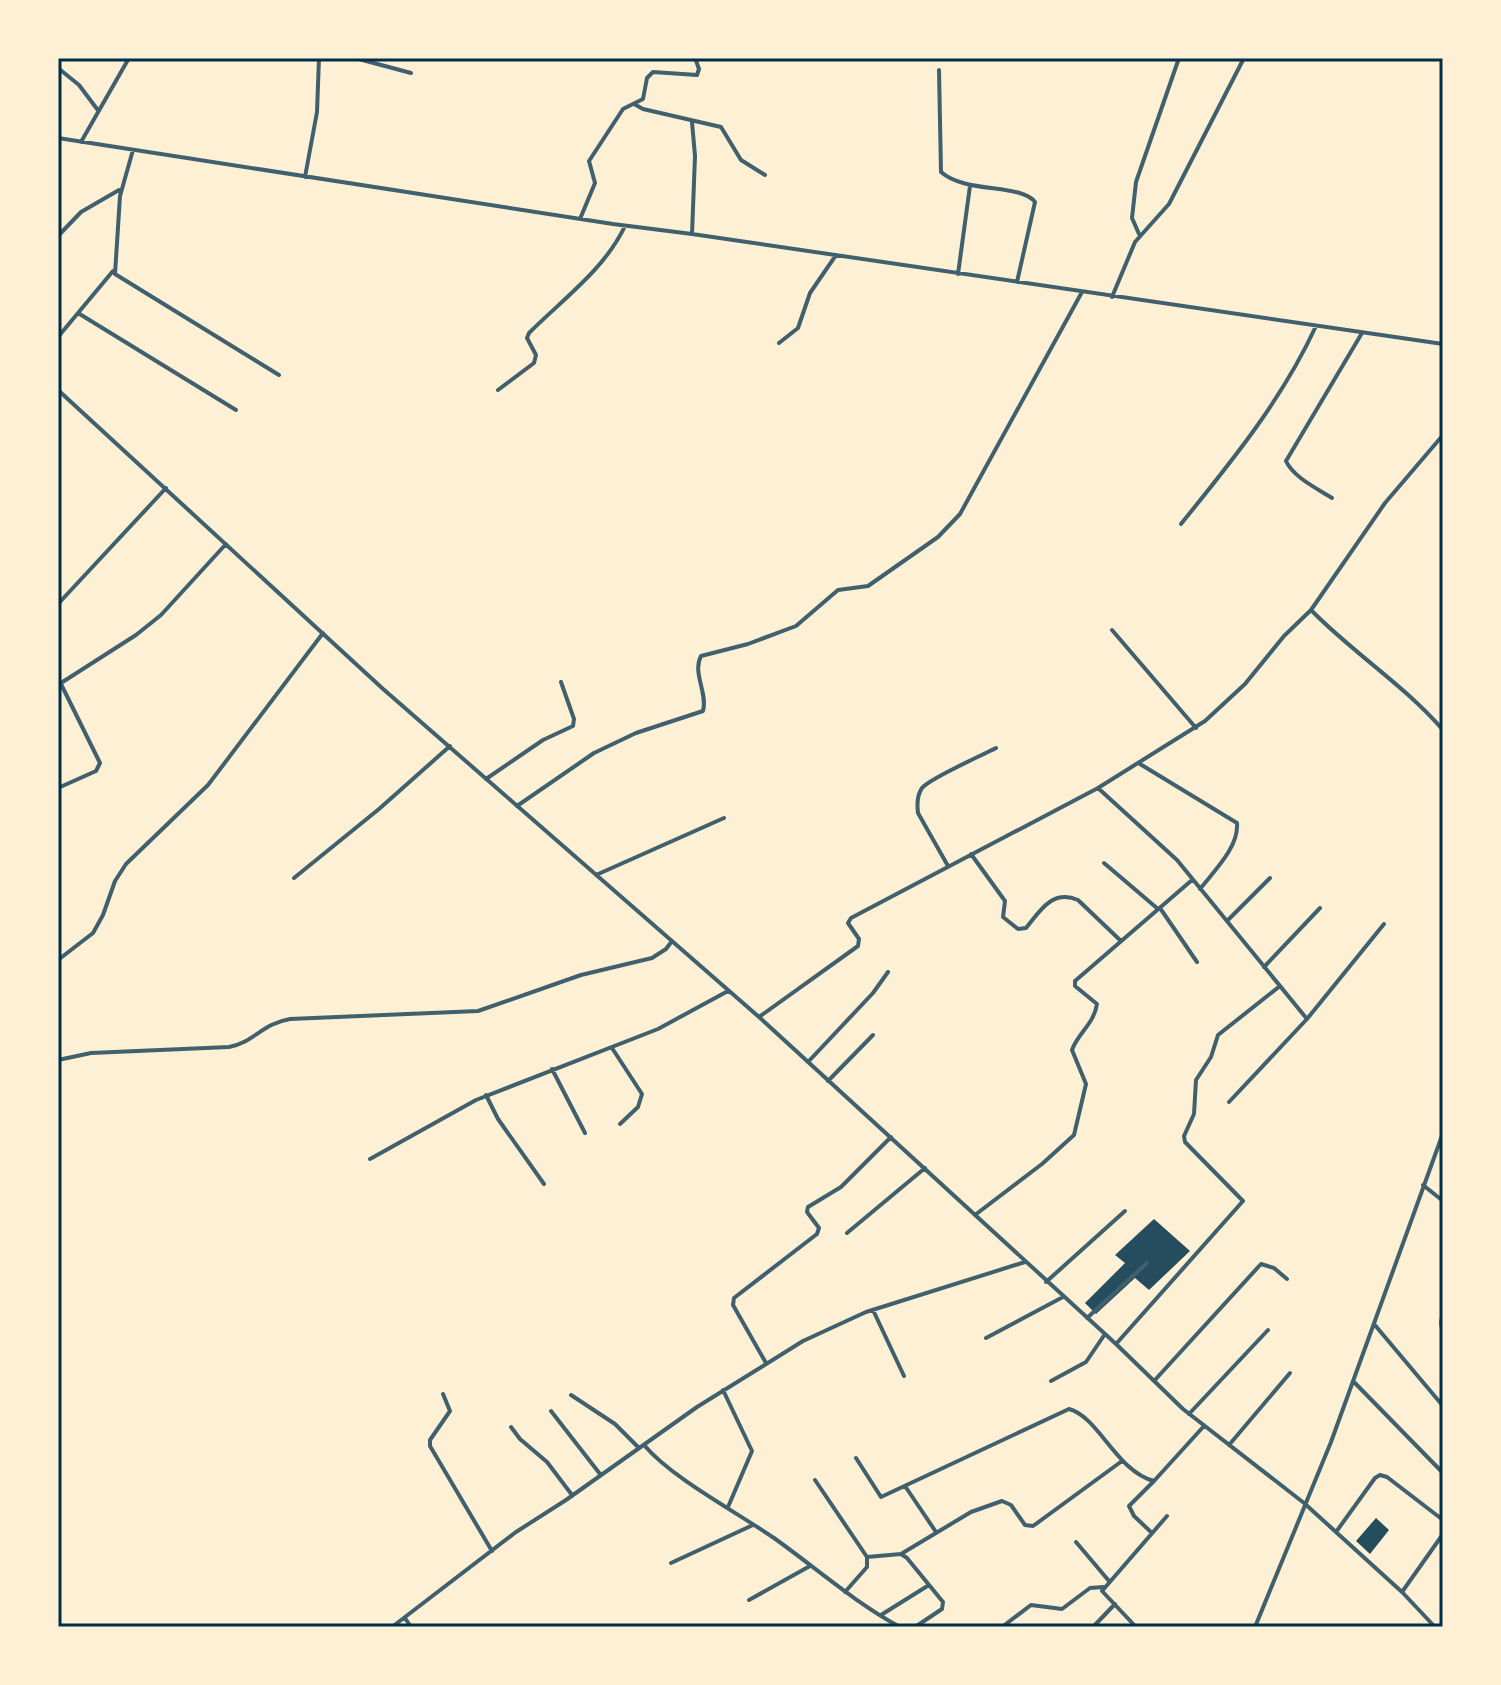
<svg xmlns="http://www.w3.org/2000/svg" width="1501" height="1685" font-family="'IBM Plex Sans',sans-serif">
<rect width="100%" height="100%" fill="#fdf0d5"/>
<path fill="#264d5e" d="M1154,1219l36,32 -41,39 -14,-12 -39,36 -11,-11 40,-40 -10,-8z
M1376,1518l13,12 -19,24 -14,-13z"/>
<g fill="none" stroke-linecap="round" stroke-linejoin="round">
<path stroke="#3f606c" stroke-width="4" d="M355,58l56,15
M58,68l21,17 18,24
M939,70l2,102c25,22 79,11 94,30l-18,80
M634,104l9,5 78,18 20,33 24,15
M58,138l555,86 79,10 751,110
M81,142l48,-84
M133,150l-13,46 -5,78 164,101
M305,177l12,-65 2,-54
M580,219l15,-36 -6,-22 34,-52 20,-10 4,-21 6,-6 44,3 2,-6 -4,-11
M692,234l3,-78 -3,-34
M1139,234l-7,-16 4,-36 43,-124
M58,236l23,-24 38,-22
M958,274l12,-88
M1112,297l23,-55 34,-38 75,-146
M78,313l158,97
M58,337l55,-66
M779,343l19,-15 12,-35 26,-38
M58,390l324,298 377,329 357,327 67,65 121,94 98,89 33,35
M498,390l36,-27 2,-8 -9,-17 2,-5c34,-34 75,-63 96,-107
M1332,498c-14,-9 -39,-21 -46,-37l76,-128
M1181,524c50,-62 101,-124 135,-198
M58,604l108,-116
M1311,610c42,43 92,74 132,120
M1112,630l84,98
M58,678l42,85 -4,8 -38,17
M61,683l75,-48 25,-20 65,-71
M1140,764l97,59c2,24 -23,48 -37,66
M486,779l57,-39 30,-14 1,-7 -13,-37
M1098,788l79,72 130,159
M517,806l77,-53 42,-20 67,-22c5,-18 -11,-38 -2,-55l47,-12 48,-18 42,-36 30,-4 70,-49 22,-23 122,-222
M971,854l34,47 -2,16 15,12 8,-1c14,-17 26,-39 52,-28l43,41
M1104,863l54,46
M948,866l-30,-53c-1,-8 -1,-18 4,-25 8,-10 59,-32 74,-40
M596,875l128,-57
M294,878l85,-69 71,-63
M1160,908l37,54
M1227,921l43,-43
M58,960l35,-27 10,-18 12,-34 11,-17 82,-79 115,-152
M1264,967l56,-59
M759,1017l99,-71 1,-7 -11,-16 3,-5 247,-130 107,-67 40,-37 39,-48 27,-26 74,-107 58,-68
M612,1048l30,46 -4,13 -18,17
M58,1060l33,-7 138,-6c26,-5 32,-23 61,-28l188,-8 103,-36 71,-17 14,-9 6,-8
M808,1062l65,-69 15,-21
M552,1069l33,64
M828,1081l45,-46
M486,1095l12,24 46,65
M1229,1102l78,-83 77,-95
M370,1159l106,-59 182,-71 70,-38
M1423,1185l20,16
M975,1215l67,-51 32,-29 12,-51 -14,-34c6,-17 22,-26 25,-46l-22,-18v-5l117,-101
M847,1233l78,-65
M1046,1282l79,-71
M873,1310l31,66
M1443,1310l-2,13 2,11
M1087,1318l60,-55
M1374,1324l69,82
M986,1338l77,-41
M1116,1344l127,-143 -58,-59 -1,-6 10,-22 2,-34 15,-23 7,-22 62,-49
M766,1363l-33,-58 1,-7 83,-64 2,-6 -12,-16 1,-5 33,-20 50,-50
M1051,1381l35,-19 19,-28
M1154,1381l107,-117 13,4 13,11
M1353,1381l90,92
M723,1390l29,61 -24,56
M443,1394l7,17 -20,29v6l62,105
M571,1395l44,29 24,24
M551,1411l49,63
M1189,1414l79,-84
M511,1427l9,12 27,23 25,33
M644,1445c29,34 91,66 130,93 42,30 80,64 126,89
M1229,1445l61,-72
M856,1458l25,39 188,-88c30,8 47,62 85,72l50,-55
M815,1480l52,77v10l-22,25
M905,1486l31,46
M1336,1532l39,-54 5,-3 7,2 56,43
M1152,1533l-18,-17 -5,-10 25,-25
M1076,1542l33,39
M901,1554l70,-42 31,-11 9,4 14,20 8,1 89,-65
M867,1557l34,-3 6,4 36,44 -1,7 -27,18
M671,1563l82,-38
M1402,1592l41,-58
M749,1600l61,-34
M881,1615l48,-30
M405,1618l6,9
M392,1627l124,-95 50,-32 131,-93 106,-66 63,-29 159,-50
M1002,1627l29,-22 31,4 28,-21 14,-1
M1093,1627l22,-23
M1136,1627l-34,-36 65,-75
M1255,1627l76,-185 112,-309"/>
</g>
<rect width="1501" height="1685" fill="none" stroke="#fdf0d5" stroke-width="120"/>
<rect x="60" y="60" width="1381" height="1565" fill="none" stroke="#003049" stroke-width="3"/>
</svg>
